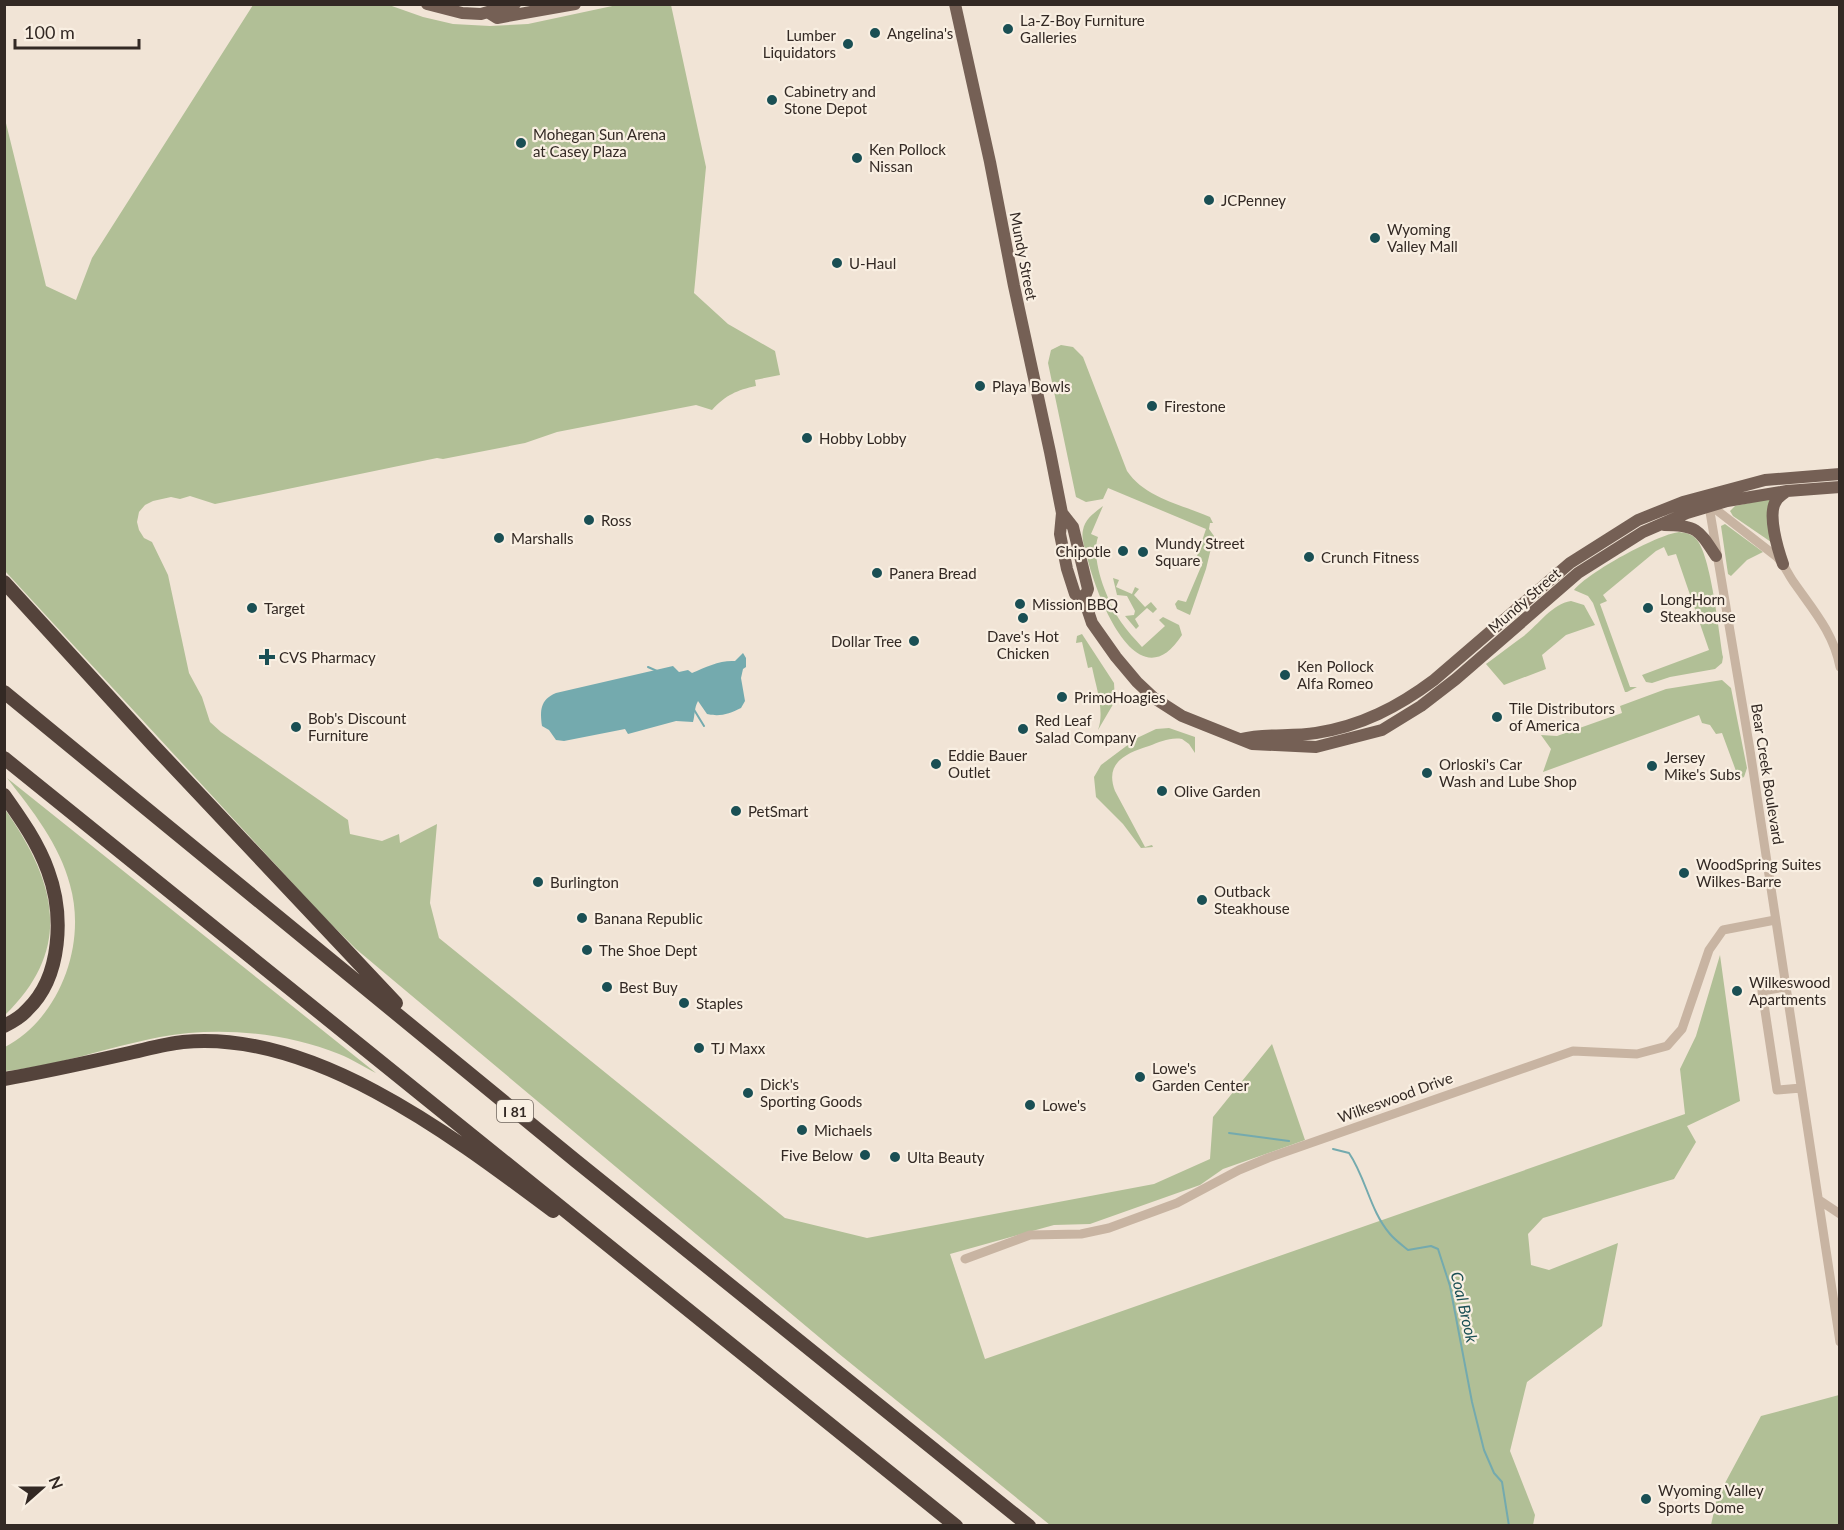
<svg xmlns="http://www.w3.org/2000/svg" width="1844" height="1530" font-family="Lato,sans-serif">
<rect width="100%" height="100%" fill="#f1e4d6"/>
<path fill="#b1bf96" d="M253,5h136l34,12 30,7 37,2 38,-2 89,-19h54l35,162 -12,126 34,31 47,27 5,24 -25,5 1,6c-19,4 -30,9 -44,24l-16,-5 -139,27 -32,11 -82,16 -6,-1 -222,46 -25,-8 -10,3 -9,-2 -18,4 -8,4 -6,7 -2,10 2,8 5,8 8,4 16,33 21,98 13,24 8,25 11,10 127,88 2,14 32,7 17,-7 1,9 37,-19 -7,79 9,35 346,280 82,20 287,-54 56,-25 3,-42 59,-73 33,96 -82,29 -23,16 -110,39 -36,1 -104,29 35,105 700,-245 -5,-45 16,-33 24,-81 20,146 -53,25 9,16 -22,37 -131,39 -15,16 3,31 18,5 69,-27 -16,83 -75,56 -17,69 25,64 -2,10h-483l-212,-172 -482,-404 -34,-34 -317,-344 -1,-456 42,171 30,14 16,-42z
M1061,345l12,2 10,10 44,114c18,27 56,34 83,46l3,6h-3l-1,6 5,7 -8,33 -16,46 -13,-6 -2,-5 3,-4 8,2 17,-40 -7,-3 10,-30 -98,-41 -5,11 -17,3 -10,-5 -28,-134 3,-13z
M1768,499l2,1 1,42 -38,-26 -3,-5 5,-5z
M1103,506l-12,28 7,3c-8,23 10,66 23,85 6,9 14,17 21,25l23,-21 -6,-6 4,-3 16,8 3,10c-45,70 -86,-41 -95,-78 -2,-8 -6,-19 -4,-27 2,-11 11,-17 20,-24z
M1725,524l38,28 -16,8 -16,16 -3,-2 -7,-48z
M1679,532c7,1 13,2 17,7 15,15 23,95 27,118l-1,6 -7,6 -45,8 -18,6 -6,-1 -4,-7 67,-25 -33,-96 -8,2 -4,-9 -8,4 -53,44 4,6 -7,3 30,83h7l-10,5h-2l-32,-89 -5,-7 -14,-6c15,-18 82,-55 105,-58z
M1113,578l6,2 -3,7 16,7 3,-7 4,2 -5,6 11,12 6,-5 6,7 -4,4 -6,-5 -12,11 4,7 -3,3 -11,-13 9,-1 1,-4 -8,-15 -10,-1z
M1571,601l13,4 11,20 -29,10 -24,20 4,14 -42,16 -18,-21c12,-9 23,-17 35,-26 16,-11 30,-34 50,-37z
M1082,634l32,49 1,18 -17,29c7,-19 -2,-43 -6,-63l-4,1 -6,-26 -6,1 1,-7z
M1722,680l9,8 16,80 -3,9 -9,4 -3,-2 -2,-5 6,-3 -14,-38 -6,1 -6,-9 -8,-2 -3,-8 -156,57 8,-23 -10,-14 16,1 65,-23 -2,-7 46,-17z
M1169,728l26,9v16l-6,-9 -7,-5c-12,-2 -22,3 -33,7 -22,7 -45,16 -34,45l30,56 7,-2 1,2 -12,1 -18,-24 -27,-27 -2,-20 7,-12 36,-27 19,-9z
M7,778l369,295c-12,-6 -24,-14 -37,-19 -54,-22 -122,-28 -179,-17 -52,10 -102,29 -155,34v-24c55,-29 82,-103 65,-162 -10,-40 -38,-75 -63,-107z
M4,808c51,72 71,139 1,207z
M1839,1395v130h-128l6,-27 44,-82z"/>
<path fill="#74aaae" d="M743,653l3,5v9l-3,2 -2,9 4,23 -4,7c-12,6 -21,9 -34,6l-9,-13c-4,7 -3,14 -5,21l-17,-1 -48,13 -3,-5 -61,12 -8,-1 -7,-10 -7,-4c-2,-16 -2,-26 14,-33l117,-27 6,6 9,-2 4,3c14,-6 28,-13 43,-12z"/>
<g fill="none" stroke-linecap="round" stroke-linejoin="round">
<path stroke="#74aaae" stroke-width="2" d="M648,667l9,4
M693,708l11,18
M1229,1133l60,8
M1333,1149l16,4c17,25 21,58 41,81 5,6 12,11 18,16l23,-4 7,3 12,37 22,116 12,48 10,23 8,9 7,44"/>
<path stroke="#c8b4a2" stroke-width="9" d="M1708,500l42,250 90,592
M1710,505l67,52c8,8 11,18 18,27 19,27 39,50 45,83
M1785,987l-23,4 15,99 24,-2
M1819,1200l21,14
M965,1259l65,-24 51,-1 28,-6 68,-25 62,-33 29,-12 305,-107 64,3 30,-8 15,-17 27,-79 14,-20 52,-10"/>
<path stroke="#756055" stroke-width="12" d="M427,4l35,9 19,1 34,-10
M955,4l35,158 24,124 36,166 12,61 -2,21 7,35 8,25 9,5
M489,13l8,5 78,-14
M1062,513l11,14 15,62 -4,10 8,24 24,34 21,25 17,16 28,18 70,28 64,3 66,-17 39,-24 35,-27 122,-106 65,-41 44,-19 40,-12 60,-10 53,-4
M1664,525c33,0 35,5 52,31
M1783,564c-5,-14 -16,-50 -7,-63 2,-4 7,-7 11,-10
M1241,739c25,-6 50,-2 75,-6 45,-7 82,-26 118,-53l136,-117 68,-43 45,-18 82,-22 75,-6"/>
<path stroke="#54433b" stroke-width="14" d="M4,582l149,163 243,258
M4,692l572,469 453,365
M4,758l952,768
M4,795c17,24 34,48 44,76 16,43 14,106 -21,139 -6,7 -15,12 -23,16
M4,1079c41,-7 81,-16 121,-25 19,-4 39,-10 58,-12 130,-13 271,95 370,169"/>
</g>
<g fill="#1a4f54" stroke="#f9efe2" stroke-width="2">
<circle cx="1008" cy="29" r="6"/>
<circle cx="875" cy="33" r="6"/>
<circle cx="848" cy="44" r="6"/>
<circle cx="772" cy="100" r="6"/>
<circle cx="521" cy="143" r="6"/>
<circle cx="857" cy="158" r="6"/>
<circle cx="1209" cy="200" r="6"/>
<circle cx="1375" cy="238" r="6"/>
<circle cx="837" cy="263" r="6"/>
<circle cx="980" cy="386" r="6"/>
<circle cx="1152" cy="406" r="6"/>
<circle cx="807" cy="438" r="6"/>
<circle cx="589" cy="520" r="6"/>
<circle cx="499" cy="538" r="6"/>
<circle cx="1123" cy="551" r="6"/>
<circle cx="1143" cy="552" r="6"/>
<circle cx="1309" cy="557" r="6"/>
<circle cx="877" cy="573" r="6"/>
<circle cx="1020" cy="604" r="6"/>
<circle cx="252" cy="608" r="6"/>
<circle cx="1648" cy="608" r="6"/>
<circle cx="1023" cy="618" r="6"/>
<circle cx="914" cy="641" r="6"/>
<path d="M264 648h6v6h6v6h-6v6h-6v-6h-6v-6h6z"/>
<circle cx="1285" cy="675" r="6"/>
<circle cx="1062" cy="697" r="6"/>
<circle cx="1497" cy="717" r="6"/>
<circle cx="296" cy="727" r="6"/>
<circle cx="1023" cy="729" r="6"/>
<circle cx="936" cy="764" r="6"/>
<circle cx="1652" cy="766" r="6"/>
<circle cx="1427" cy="773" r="6"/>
<circle cx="1162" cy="791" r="6"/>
<circle cx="736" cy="811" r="6"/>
<circle cx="1684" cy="873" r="6"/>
<circle cx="538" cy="882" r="6"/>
<circle cx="1202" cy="900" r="6"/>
<circle cx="582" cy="918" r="6"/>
<circle cx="587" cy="950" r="6"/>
<circle cx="607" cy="987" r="6"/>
<circle cx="1737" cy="991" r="6"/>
<circle cx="684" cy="1003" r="6"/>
<circle cx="699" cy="1048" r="6"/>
<circle cx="1140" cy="1077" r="6"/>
<circle cx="748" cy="1093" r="6"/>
<circle cx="1030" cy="1105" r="6"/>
<circle cx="802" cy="1130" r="6"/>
<circle cx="865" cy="1155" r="6"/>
<circle cx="895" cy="1157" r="6"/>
<circle cx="1646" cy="1499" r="6"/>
</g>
<g text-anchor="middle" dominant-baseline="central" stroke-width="4.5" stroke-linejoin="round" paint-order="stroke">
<rect fill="#f9efe2" stroke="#6e645d" stroke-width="1.5" x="497" y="1100" width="36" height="22" rx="4.5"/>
<g font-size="14" font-weight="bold" fill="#332924">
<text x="515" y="1111">I 81</text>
</g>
<g font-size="15" fill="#332924" stroke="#f9efe2" text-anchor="start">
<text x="1020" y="20">La-Z-Boy Furniture<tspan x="1020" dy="17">Galleries</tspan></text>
<text x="887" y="33">Angelina's</text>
<text x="836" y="35" text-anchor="end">Lumber<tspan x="836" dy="17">Liquidators</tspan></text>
<text x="784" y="91">Cabinetry and<tspan x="784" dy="17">Stone Depot</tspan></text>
<text x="533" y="134">Mohegan Sun Arena<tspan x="533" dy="17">at Casey Plaza</tspan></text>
<text x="869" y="149">Ken Pollock<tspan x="869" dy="17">Nissan</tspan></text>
<text x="1221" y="200">JCPenney</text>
<text x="1387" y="229">Wyoming<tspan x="1387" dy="17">Valley Mall</tspan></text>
<text x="849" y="263">U-Haul</text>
<text x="992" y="386">Playa Bowls</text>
<text x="1164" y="406">Firestone</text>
<text x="819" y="438">Hobby Lobby</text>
<text x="601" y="520">Ross</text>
<text x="511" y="538">Marshalls</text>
<text x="1155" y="543">Mundy Street<tspan x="1155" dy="17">Square</tspan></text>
<text x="1111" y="551" text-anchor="end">Chipotle</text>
<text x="1321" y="557">Crunch Fitness</text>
<text x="889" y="573">Panera Bread</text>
<text x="1660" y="599">LongHorn<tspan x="1660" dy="17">Steakhouse</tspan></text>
<text x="1032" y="604">Mission BBQ</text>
<text x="264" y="608">Target</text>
<text x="1023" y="636" text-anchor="middle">Dave's Hot<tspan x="1023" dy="17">Chicken</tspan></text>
<text x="902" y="641" text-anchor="end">Dollar Tree</text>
<text x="279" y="657">CVS Pharmacy</text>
<text x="1297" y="666">Ken Pollock<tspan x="1297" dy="17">Alfa Romeo</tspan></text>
<text x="1074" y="697">PrimoHoagies</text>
<text x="1509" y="708">Tile Distributors<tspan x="1509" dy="17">of America</tspan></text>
<text x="308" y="718">Bob's Discount<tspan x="308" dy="17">Furniture</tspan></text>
<text x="1035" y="720">Red Leaf<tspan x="1035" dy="17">Salad Company</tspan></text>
<text x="948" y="755">Eddie Bauer<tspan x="948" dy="17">Outlet</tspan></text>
<text x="1664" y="757">Jersey<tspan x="1664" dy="17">Mike's Subs</tspan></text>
<text x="1439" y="764">Orloski's Car<tspan x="1439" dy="17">Wash and Lube Shop</tspan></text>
<text x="1174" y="791">Olive Garden</text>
<text x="748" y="811">PetSmart</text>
<text x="1696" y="864">WoodSpring Suites<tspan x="1696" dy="17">Wilkes-Barre</tspan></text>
<text x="550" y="882">Burlington</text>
<text x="1214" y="891">Outback<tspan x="1214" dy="17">Steakhouse</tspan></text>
<text x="594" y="918">Banana Republic</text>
<text x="599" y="950">The Shoe Dept</text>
<text x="1749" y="982">Wilkeswood<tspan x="1749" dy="17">Apartments</tspan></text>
<text x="619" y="987">Best Buy</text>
<text x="696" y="1003">Staples</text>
<text x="711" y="1048">TJ Maxx</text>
<text x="1152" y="1068">Lowe's<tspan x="1152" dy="17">Garden Center</tspan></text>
<text x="760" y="1084">Dick's<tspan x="760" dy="17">Sporting Goods</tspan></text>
<text x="1042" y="1105">Lowe's</text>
<text x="814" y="1130">Michaels</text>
<text x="853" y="1155" text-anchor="end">Five Below</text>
<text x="907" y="1157">Ulta Beauty</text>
<text x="1658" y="1490">Wyoming Valley<tspan x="1658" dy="17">Sports Dome</tspan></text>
</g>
<g font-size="15" fill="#332924" stroke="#f9efe2">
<text transform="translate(1024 256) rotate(79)">Mundy Street</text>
<text transform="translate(1524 600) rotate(-41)">Mundy Street</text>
<text transform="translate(1768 774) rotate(81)">Bear Creek Boulevard</text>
<text transform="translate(1395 1097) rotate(-20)">Wilkeswood Drive</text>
</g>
<g font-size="16" font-style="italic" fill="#1a4f54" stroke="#f9efe2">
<text transform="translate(1465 1307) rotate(77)">Coal Brook</text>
</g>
</g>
<rect width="1844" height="1530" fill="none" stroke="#332924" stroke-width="12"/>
<g transform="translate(42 1488) rotate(69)" stroke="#f9efe2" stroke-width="4.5" paint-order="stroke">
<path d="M0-4.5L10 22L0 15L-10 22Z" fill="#332924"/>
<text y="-9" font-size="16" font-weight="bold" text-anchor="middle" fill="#332924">N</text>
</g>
<path d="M15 39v9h124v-9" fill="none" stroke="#332924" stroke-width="3"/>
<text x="24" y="39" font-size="18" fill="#332924" stroke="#f9efe2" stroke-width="4.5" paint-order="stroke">100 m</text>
</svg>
